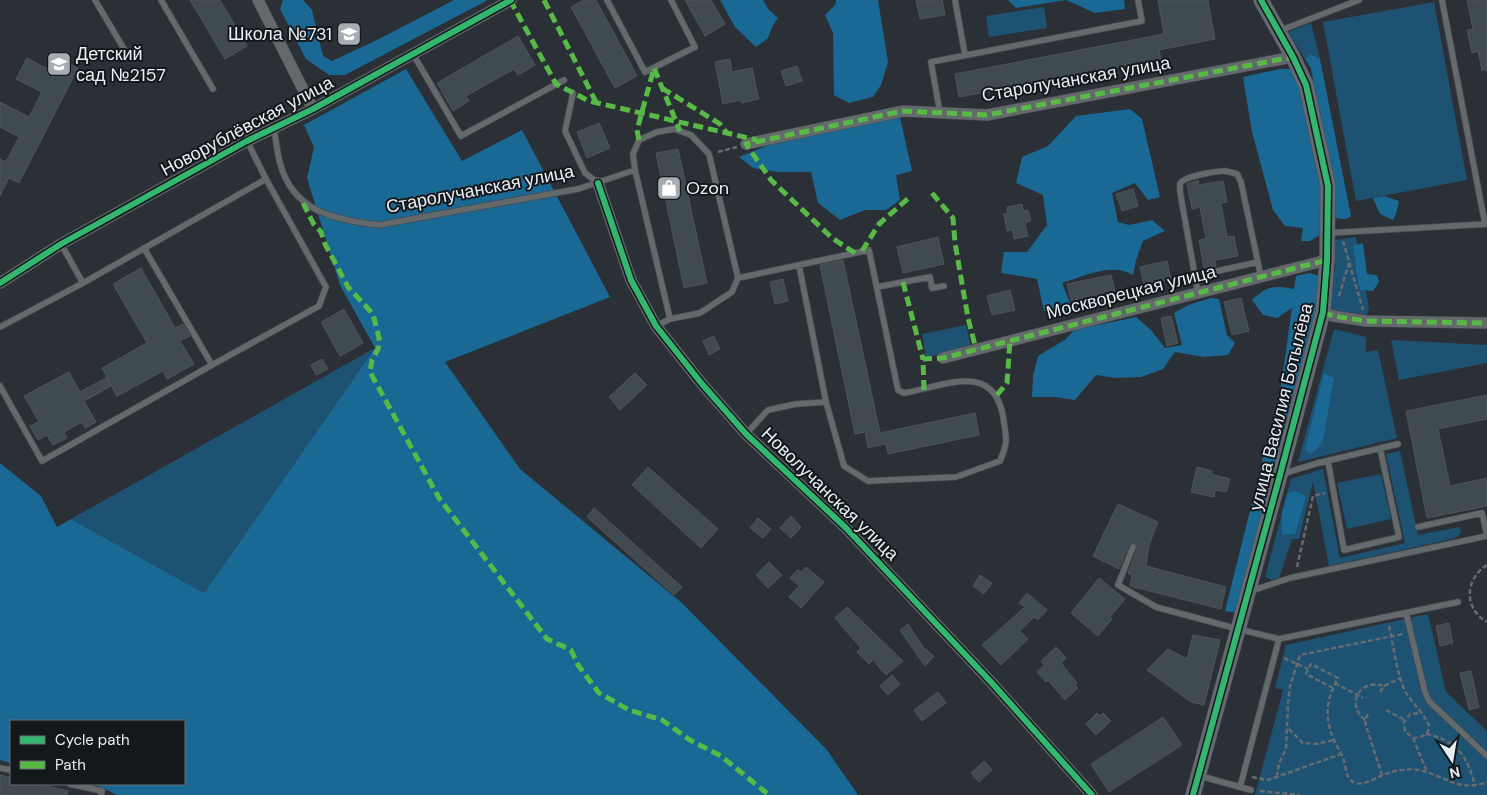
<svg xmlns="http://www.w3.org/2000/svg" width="1487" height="795" font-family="'DM Sans',sans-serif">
<rect width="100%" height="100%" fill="#2a3035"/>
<path fill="#1e5272" d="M1434,2l33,178 -111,21 -33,-179z
M1044,7l3,21 -58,9 -3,-21z
M1311,23l9,36 -10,-5 -5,5 -17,-27z
M1356,237l13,71 -2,7 -39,-6 7,-41 -1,-28z
M966,325l5,22 -45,10 -4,-23z
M1334,329l32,8v15l12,-2 19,88 -99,24z
M1391,340l96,5v18l-88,17z
M375,348l-171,245 -133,-74z
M1400,451l18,84 42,-8 1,5 -3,4 -6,3 -123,27 -16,-84 -14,57h-7l-13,39 -7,2 -7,-3 26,-98 32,-10 17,89 65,-15 -19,-89z
M1381,474l10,45 -44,10 -10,-46z
M1428,614l18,78 41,39v64h-232l28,-105 -8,-2 11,-43z"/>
<path fill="#1a6894" d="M283,0h20l9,10 11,46 9,5 47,-22 75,-39h34l-143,75h-16l-23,-16 -26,-50z
M720,0h43l6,10 9,8 -6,9 -4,11 -12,9 -21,-20z
M836,0h42l10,62 -7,23 -8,12 -24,6 -15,-8 -1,-62 -8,-18 11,-11z
M1008,0h116l1,9 -30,4 -29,-13 -50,8z
M1310,54l10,5 31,157c-6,5 -11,3 -19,0l-2,-32 -19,-116 -6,-9z
M406,69l56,92 60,-31 88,167 -165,65 75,107 162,134 145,147 31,45h-741l-22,-11h89v-63h-173v42l-11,-3v-297l41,33 16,31 14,-8 133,74 171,-245 -35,-63 -33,-107 7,-31 -10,-22z
M1280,69h11l10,16 20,98 -1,52 -10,6h-9l2,-13 -18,-2 -12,-16 -21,-78 -9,-55z
M1130,109l12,10 18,78 -12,3 -13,-17 -23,10 6,29 11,3 23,-5 13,11 -22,10 -7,19 -3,15c-21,-13 -49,1 -71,8l8,20 35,-8 4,2 -1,7 -41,7h-23l-7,-32 -36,-6 3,-21h23l20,-27 -4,-30 -27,-12 6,-26 26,-11 28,-30z
M900,117l12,54 -16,4 4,25 -14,10h-21l-25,10 -22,-17 -7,-31h-32l-26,-4 -14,-11 30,-12z
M1384,196l15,5 -3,13 -3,6 -13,-6 -7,-16z
M1363,243l4,31 10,1 2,7 -6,9 -13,-1c-4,-15 -4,-29 -7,-44z
M1310,273l10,3 -1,23 -82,314 -12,-2 56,-225 11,-78 -15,10 -14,-3 -11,-15c15,-14 22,-15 42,-11l2,-13z
M1211,298l8,1 8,36 8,8 -7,12 -24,2 -29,-5 -12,17 -22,8 -25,1 -20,-3 -21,25 -20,-3h-23l1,-21 5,-20 28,-17 8,-9 62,-13 15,13 14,18 17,-3 -8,-32 14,-8z
M1324,373l10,5 -11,62c-4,7 -6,12 -15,13l-3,-4z
M1295,491l11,5 -5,19 -6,19 -13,1v-23l5,-18z"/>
<path fill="#404a51" stroke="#4f5458" d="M190,0h30l27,46 -22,13z
M583,0h13l41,76 -22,12 -44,-81z
M685,0h26l14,24 -20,12z
M916,0h26l3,15 -25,4z
M1158,0h50l7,39 -56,11 2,9 -202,38 -4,-23 209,-40z
M1467,0h20v70h-5l-4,-19 -6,2 -5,-23 6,-1z
M518,36l17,29 -17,10 -4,-6 -48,27 3,5 -16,10 -16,-28z
M27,58l32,17 7,-13 12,6 -59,115 -10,-5 -9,18v-37l6,3 13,-25 -19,-10v-25l29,15 13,-25 -26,-13z
M730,59l2,13 20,-4 7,31 -17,4 -1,-3 -18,4 -8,-42z
M797,66l5,15 -16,5 -5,-15z
M599,123l11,25 -23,10 -10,-26z
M678,149l29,134 -23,5 -28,-135z
M1198,180l1,5 24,-4 4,21 -6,1 6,34 7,-1 4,20 -23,4 1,6 -12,2 -5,-28 7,-1 -6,-32 -8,2 -5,-25z
M1133,189l5,17 -16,5 -6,-17z
M1022,204l1,7 5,-1 3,11 -6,2 3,13 -14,3 -2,-10 -5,2 -3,-17 4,-1 -1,-6z
M938,237l6,27 -41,9 -6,-26z
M843,260l37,173 95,-20 4,22 -91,19 -2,-10 -18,4 -3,-16 -10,2 -35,-169z
M1167,261l4,18 -27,6 -4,-18z
M141,268l34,60 8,-4 7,12 -10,5 14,23 -27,15 -4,-8 -46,25 -15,-28 45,-25 -34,-59z
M1111,275l4,16 -44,10 -4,-17z
M783,279l5,22 -13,3 -5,-22z
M1010,290l5,20 -23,5 -5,-19z
M1241,298l8,33 -17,4 -8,-33z
M344,309l19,34 -23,13 -19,-34z
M1171,316l7,27 -11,3 -6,-28z
M714,336l6,13 -11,6 -6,-14z
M322,359l6,10 -12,6 -5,-10z
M69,372l11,20 26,-14 5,8 -27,15 12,21 -11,6 -3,-6 -18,10 3,6 -14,7 -6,-10 -9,5 -8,-14 9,-4 -15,-26z
M635,373l12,12 -27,25 -11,-13z
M1487,395v24l-49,10 12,57 37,-8v28l-60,12 -21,-107z
M648,467l70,62 -17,19 -69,-63z
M1197,467l15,4 -1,3 19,5 -4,13 -11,-2 -1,7 -23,-5z
M1118,504l40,18 -9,23 -3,21 80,21 -5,22 -91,-23 2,-11 -4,-2 9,-24 -2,-6 -3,-1 -3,3 -10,24 -26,-13z
M594,508l88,79 -8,8 -87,-78z
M791,516l10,11 -10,11 -11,-10z
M758,518l13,11 -8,9 -13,-10z
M769,562l13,13 -14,13 -12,-13z
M806,567l18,15 -23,26 -12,-11 10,-11 -9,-8 8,-9 3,3z
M980,575l12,8 -8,11 -11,-8z
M1099,578l26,21 -15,18 2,2 -14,17 -27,-23z
M1027,593l20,17 -9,10 -4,-3 -14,14 8,8 -27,26 -19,-20 43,-38 -6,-4z
M847,607l56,54 -17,14 -13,-15 -4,4 -12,-12 4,-4 -26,-30z
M1449,623l4,20 -13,3 -4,-20z
M908,624l16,24 10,8 -9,10 -25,-36z
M1193,635l27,5 -16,65 -13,-3 -44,-32 21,-21 19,10z
M1056,647l10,11 -5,5 16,20 -2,2 3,3 -13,12 -17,-20 -2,2 -9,-10 7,-7 -3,-4z
M1471,671l8,36 -10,3 -9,-37z
M892,675l8,9 -12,11 -8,-9z
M938,692l8,11 -24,18 -8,-11z
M1097,713l3,3 3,-3 8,8 -15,14 -10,-11z
M1163,717l19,28 -73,47 -18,-28z
M984,761l8,9 -13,12 -8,-9z
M0,775l11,3v6h27l30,7 -1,4h-67z"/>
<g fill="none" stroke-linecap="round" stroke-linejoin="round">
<defs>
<path id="lane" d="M95,0l29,49
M161,0l52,89
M607,0l38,72 50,-25 -24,-47
M955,0l10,55
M1442,0l43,224
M1279,31l80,-31
M413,54l48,82 103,-56
M573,93l-8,38 20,42 13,10
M940,113l-9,-51 211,-41 -4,-21
M274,129c2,11 3,23 6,34 13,49 55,57 99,62l199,-36 57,-19 -2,-16 6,-14 18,-8 17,-3 17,6 18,19 29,124 131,-28 29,140 6,3c38,-6 89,-33 99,23 3,22 6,24 -3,45l-44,16 -88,4 -24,-15 -18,-64 -27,-137
M635,170l35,149 30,-6 32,-21 6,-14
M1328,233l159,-9
M61,244l22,39
M144,248l68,117 107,-59 7,-19 -60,-108 -19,-38
M1195,276l63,-14
M877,287l53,-10 2,11 12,-2
M1198,293l-18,-101c0,0 0,-7 0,-8 3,-8 37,-13 46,-13 4,1 7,2 11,3l4,8 20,95
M656,326l14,-7
M0,327l83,-44 183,-104
M0,386l42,75 170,-96
M746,434l22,-24 28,-6 30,-2
M1328,461l16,89 55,-13 -19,-89
M1282,474l36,-11 80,-19
M1418,527l64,-14 5,22
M1133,547l-15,38 38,22 82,22 41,10 179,-37
M1251,591l39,-13 197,-42
M1406,613l19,79 4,9 58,55
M0,768l11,2
M1200,776l51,14
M70,784l32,7 -1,4
M1240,787l39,-148"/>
<path id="street" d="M258,0l55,109
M746,144l157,-33 84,4 306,-58
M598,183l33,97 25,46 46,58 44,50 100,94 145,154 101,113
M0,283l61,-39 186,-103 66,-32 198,-109
M1323,312l10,4 33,5 121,2
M943,358l384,-98"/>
<path id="secondary" d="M1193,795l87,-320 43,-163 4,-52 1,-74 -22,-101 -13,-28 -32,-57"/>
</defs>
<use href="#lane" stroke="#464c4f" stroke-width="7"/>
<use href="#street" stroke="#464c4f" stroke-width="12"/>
<use href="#secondary" stroke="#464c4f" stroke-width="16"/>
<path stroke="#666b6e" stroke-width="2.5" stroke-dasharray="5 2.5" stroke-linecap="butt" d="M718,152l19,-5
M1343,241l20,69
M1339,296l10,-33
M1487,565c-22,14 -24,43 0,57
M1297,567l16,-71 12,-3
M1389,626c5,21 7,45 16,65 5,9 24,29 24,35 0,9 -8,12 -16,12l-8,-7 -1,-9 6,-8 10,-1
M1284,658l24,11
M1335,683l28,15
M1333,688l-27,-14 5,-10 27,14c-12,22 -14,39 -4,62 3,7 8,13 10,21 2,7 2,20 12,22 9,2 17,-4 25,-7 11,-5 25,-8 37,-6 27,5 40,23 69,12
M1380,692l4,-6 17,-8
M1386,710l19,10
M1368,714l-3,6 1,6 16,49
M1365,720c-20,-16 -5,-42 19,-34
M1289,729l14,14 13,1 18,-4
M1426,734c31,6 42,23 49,52
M1413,738l14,34
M1252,777l15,3 4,-1 70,-25
M1277,777l2,-14 7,-14 2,-46 2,-17 10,-31 103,-21
M1260,791l39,4"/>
<use href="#lane" stroke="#64696c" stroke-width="5.5"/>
<use href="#street" stroke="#64696c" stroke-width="11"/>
<use href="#secondary" stroke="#636b70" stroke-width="15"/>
<path stroke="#58b947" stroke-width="5" stroke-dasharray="10 5" stroke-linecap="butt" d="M510,0l46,84 33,17 168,39
M544,0l52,102
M662,88l58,36 6,8
M639,140l-2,-10 17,-62 26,63
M932,193l21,25 2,25 13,75 8,31
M303,203l10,20 8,9 4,12 23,43 25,27 6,24 -1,11 -6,11 -2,12 69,126 108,141 24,11 7,15 21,28 30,17 33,10 28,20 31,16 48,39
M862,251l17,-27 32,-28
M855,253l-23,-15 -61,-58 -25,-36 157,-33 84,4 306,-58
M903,282l20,77
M1323,312l10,4 33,5 121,2
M924,390l-1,-31 20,-1 384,-98
M997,395l10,-12 3,-42"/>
<defs>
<path id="cycleway" d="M598,183l33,97 25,46 46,58 44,50 100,94 145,154 101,113
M0,283l61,-39 186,-103 66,-32 198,-109
M1193,795l87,-320 43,-163 4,-52 1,-74 -22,-101 -13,-28 -32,-57"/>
</defs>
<use href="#cycleway" stroke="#14181c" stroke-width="9"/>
<use href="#cycleway" stroke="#33b770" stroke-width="6"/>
</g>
<defs>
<symbol id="school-square" viewBox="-11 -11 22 22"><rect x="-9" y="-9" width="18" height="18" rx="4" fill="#a6acb1" stroke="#14181c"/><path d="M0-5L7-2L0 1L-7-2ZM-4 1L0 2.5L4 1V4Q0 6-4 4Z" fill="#fff"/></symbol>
<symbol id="shop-square" viewBox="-11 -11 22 22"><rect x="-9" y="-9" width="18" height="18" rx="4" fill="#a6acb1" stroke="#14181c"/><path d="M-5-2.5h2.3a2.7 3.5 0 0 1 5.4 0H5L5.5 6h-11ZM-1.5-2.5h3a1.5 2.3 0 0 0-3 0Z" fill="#fff"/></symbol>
</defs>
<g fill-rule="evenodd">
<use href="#school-square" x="335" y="20" width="28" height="28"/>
<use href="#school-square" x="45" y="50" width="28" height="28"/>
<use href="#shop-square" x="655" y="174" width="28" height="28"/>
</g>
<g text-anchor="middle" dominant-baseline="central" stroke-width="4" stroke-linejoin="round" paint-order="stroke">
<g font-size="18" fill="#e8eff4" stroke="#14181c" text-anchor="start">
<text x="332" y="34" text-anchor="end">Школа №731</text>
<text x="76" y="54">Детский<tspan x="76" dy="21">сад №2157</tspan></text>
<text x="686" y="188">Ozon</text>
</g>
<g font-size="18" fill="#e8eff4" stroke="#14181c">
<text transform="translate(1076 79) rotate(-10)">Старолучанская улица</text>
<text transform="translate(247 126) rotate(-28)">Новорублёвская улица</text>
<text transform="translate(480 189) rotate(-11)">Старолучанская улица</text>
<text transform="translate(1131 292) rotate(-14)">Москворецкая улица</text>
<text transform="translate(1281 407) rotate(-76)">улица Василия Ботылёва</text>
<text transform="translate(830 494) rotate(44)">Новолучанская улица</text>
</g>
</g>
<rect x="10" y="720" width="175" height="65" fill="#14181c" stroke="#696e72"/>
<rect x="20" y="736" width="25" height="8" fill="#33b770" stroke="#696e72"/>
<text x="55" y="745" font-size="15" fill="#e8eff4">Cycle path</text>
<rect x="20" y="761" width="25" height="8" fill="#58b947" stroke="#696e72"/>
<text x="55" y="770" font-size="15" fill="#e8eff4">Path</text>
<g transform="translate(1452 760) rotate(168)" stroke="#14181c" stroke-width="4" paint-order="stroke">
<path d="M0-4L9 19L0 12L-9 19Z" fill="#e8eff4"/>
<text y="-8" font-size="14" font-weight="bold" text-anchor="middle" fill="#e8eff4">N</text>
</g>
</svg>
